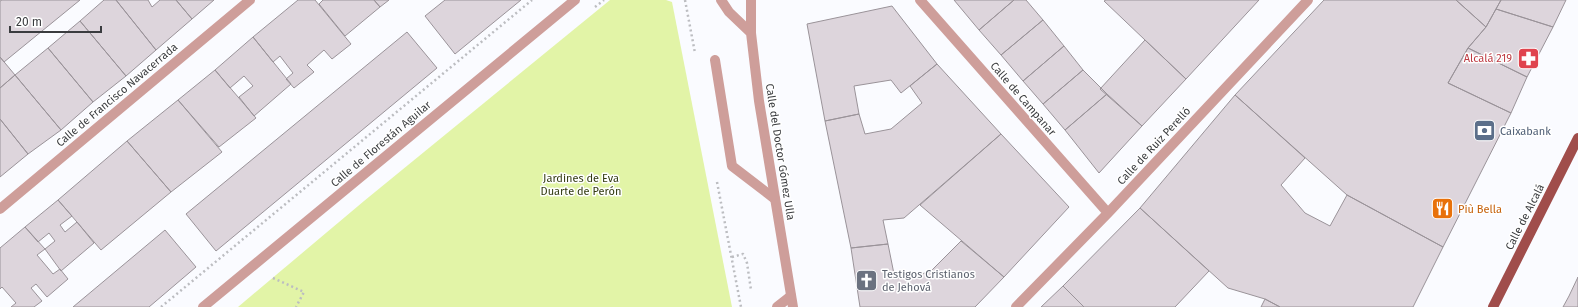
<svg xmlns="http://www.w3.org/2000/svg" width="1578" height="307" font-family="'Fira Sans',sans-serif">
<rect width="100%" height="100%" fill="#fafbff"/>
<path fill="#e2f4a7" d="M610,0h56l6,2 60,305h-494l126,-106z"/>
<path fill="#ddd5dc" stroke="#9a9399" d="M2,0h78l-76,62 -4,-5v-56z
M104,0h12l40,50 -30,26 -46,-55z
M116,0h32l4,7 8,-7h16l16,19 -36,31z
M176,0h38l-22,19z
M298,0h17l36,44 -19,15 -8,-9 -17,15 7,7 -20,16 -8,-9 7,-6 -13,-17 -7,6 -20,-25z
M323,0h51l6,7 -35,29 -26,-32z
M374,0h15l-9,7z
M445,0h76l-66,54 -30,-38z
M954,0h60l-35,30z
M1014,0h12l17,20 -42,35 -22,-25z
M1106,0h153l-73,79 -82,-78z
M1324,0h132l30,27 -18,21 -20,35 63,30 -68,134 -96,-52 -112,-100z
M1456,0h45l-15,27z
M1501,0h65l-13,27 -57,-18z
M892,6l45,58 -36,29 -10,-13 -37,6 5,28 -34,7 -18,-97z
M1496,9l57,18 -26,50 -59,-29 18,-21z
M1043,20l21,26 -41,35 -22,-26z
M80,21l46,55 -33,26 -45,-54z
M407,32l30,36 -221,183 -30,-37z
M253,37l38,47 -37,32 -15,-19 14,-11 -9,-10 -14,12 -15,-18z
M1145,40l41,39 -44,47 -42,-37z
M1064,46l19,24 -40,34 -20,-23z
M48,48l45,54 -32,28 -46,-55z
M1468,48l59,29 -16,36 -63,-30z
M0,57l15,18 -15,13z
M937,64l64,70 -97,84 -21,2 5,24 -37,4 -26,-127 34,-7 6,20 26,-5 31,-26 -12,-17z
M215,70l41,48 -37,29 -41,-47z
M1083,70l24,24 -42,36 -22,-26z
M15,75l46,55 -33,24 -28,-35v-31z
M1107,94l35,32 -43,47 -34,-43z
M1235,95l70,63 -24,27 24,28 25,13 17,-31 96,52 -30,60h-133l-15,-8 -37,-11 -88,-80z
M178,100l44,52 -51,40 -44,-51z
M0,119l28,35 -28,23z
M1001,134l68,73 -65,70 -84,-72z
M127,141l44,51 -70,58 -43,-50z
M58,200l14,16 -12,9 5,7 12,-10 17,21 -33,28 -16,-22 10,-8 -6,-8 -11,9 -13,-15z
M1140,208l69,63 -34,36h-91l-21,-21z
M25,227l20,22 -8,6 16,19 7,-5 8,10 -21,18 -11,-13 -5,4 11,13 -8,6h-23l5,-4 -14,-16 -2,2v-41z
M165,230l31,37 -47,40h-76z
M961,241l43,36 -29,30h-115l-9,-59 37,-4 7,35 35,-7z
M1578,277v30h-15l6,-11z
M1063,286l21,21h-43z
M1265,299l15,8h-19z"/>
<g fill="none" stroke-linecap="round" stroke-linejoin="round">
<path stroke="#bcbdc1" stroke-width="2.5" stroke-dasharray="2 3" stroke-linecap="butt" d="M685,0l10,53
M595,7l9,-7
M717,182l24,125
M732,257l11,-3 4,9 4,27
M273,278l31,14 -8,15
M161,307l371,-307"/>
<path stroke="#ce9e9a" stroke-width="10" d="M715,60l17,106 43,33
M777,307l14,-11"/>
<path stroke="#ce9e9a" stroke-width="10" d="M721,0l8,12 22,21
M751,0v33l8,68 34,206
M920,0l188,213
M0,209l250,-209
M203,307l372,-307
M1016,307l92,-94 200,-213"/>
<path stroke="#a04d4b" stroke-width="10" d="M1493,307l85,-169"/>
</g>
<defs>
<symbol id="pharmacy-square" viewBox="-11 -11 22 22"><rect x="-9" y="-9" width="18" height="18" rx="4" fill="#e0444e" stroke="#fff"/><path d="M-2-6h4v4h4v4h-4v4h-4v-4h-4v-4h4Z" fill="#fff"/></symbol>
<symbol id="bank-square" viewBox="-11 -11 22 22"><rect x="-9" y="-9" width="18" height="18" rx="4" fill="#5c6f8a" stroke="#fff"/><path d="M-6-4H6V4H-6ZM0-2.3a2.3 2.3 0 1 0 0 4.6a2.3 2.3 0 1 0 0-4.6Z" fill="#fff"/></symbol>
<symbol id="restaurant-square" viewBox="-11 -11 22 22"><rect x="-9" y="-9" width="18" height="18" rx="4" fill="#e8710a" stroke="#fff"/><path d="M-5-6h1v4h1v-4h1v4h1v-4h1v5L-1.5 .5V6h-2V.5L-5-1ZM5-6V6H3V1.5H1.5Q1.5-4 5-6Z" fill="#fff"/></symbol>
<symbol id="church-square" viewBox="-11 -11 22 22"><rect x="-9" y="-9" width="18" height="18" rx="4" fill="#6b7280" stroke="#fff"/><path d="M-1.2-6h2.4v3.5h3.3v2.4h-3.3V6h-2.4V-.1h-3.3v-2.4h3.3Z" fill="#fff"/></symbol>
</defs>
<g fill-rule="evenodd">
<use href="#pharmacy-square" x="1516" y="46" width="25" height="25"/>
<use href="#bank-square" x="1472" y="118" width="25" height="25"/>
<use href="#restaurant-square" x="1430" y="196" width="25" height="25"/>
<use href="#church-square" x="854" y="268" width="25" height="25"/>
</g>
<g text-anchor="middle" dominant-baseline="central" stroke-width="3" stroke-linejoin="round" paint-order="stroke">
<g font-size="11" fill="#be3a42" stroke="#fff" text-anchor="end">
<text x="1512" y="58">Alcalá 219</text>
</g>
<g font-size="11" fill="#3a3c3f" stroke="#fff">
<text transform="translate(117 95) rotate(-40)">Calle de Francisco Navacerrada</text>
<text transform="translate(1023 99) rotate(49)">Calle de Campanar</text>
<text transform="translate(381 144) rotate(-40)">Calle de Florestán Aguilar</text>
<text transform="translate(1154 146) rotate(-47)">Calle de Ruiz Perelló</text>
<text transform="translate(780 152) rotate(81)">Calle del Doctor Gómez Ulla</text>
<text transform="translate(1525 217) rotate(-63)">Calle de Alcalá</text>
</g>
<g font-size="11" fill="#4e5e75" stroke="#fff" text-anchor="start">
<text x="1500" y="131">Caixabank</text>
</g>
<g font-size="11" fill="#323a10" stroke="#fff">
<text x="581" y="178">Jardines de Eva<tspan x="581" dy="13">Duarte de Perón</tspan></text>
</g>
<g font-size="11" fill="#c56008" stroke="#fff" text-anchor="start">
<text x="1458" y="209">Più Bella</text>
</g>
<g font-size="11" fill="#5b616d" stroke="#fff" text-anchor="start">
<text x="882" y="274">Testigos Cristianos<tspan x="882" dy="13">de Jehová</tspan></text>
</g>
</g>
<path d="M10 26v6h91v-6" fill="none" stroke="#3a3c3f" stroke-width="2"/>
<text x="16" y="26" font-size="12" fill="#3a3c3f" stroke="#ffffff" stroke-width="3" paint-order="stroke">20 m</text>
</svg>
